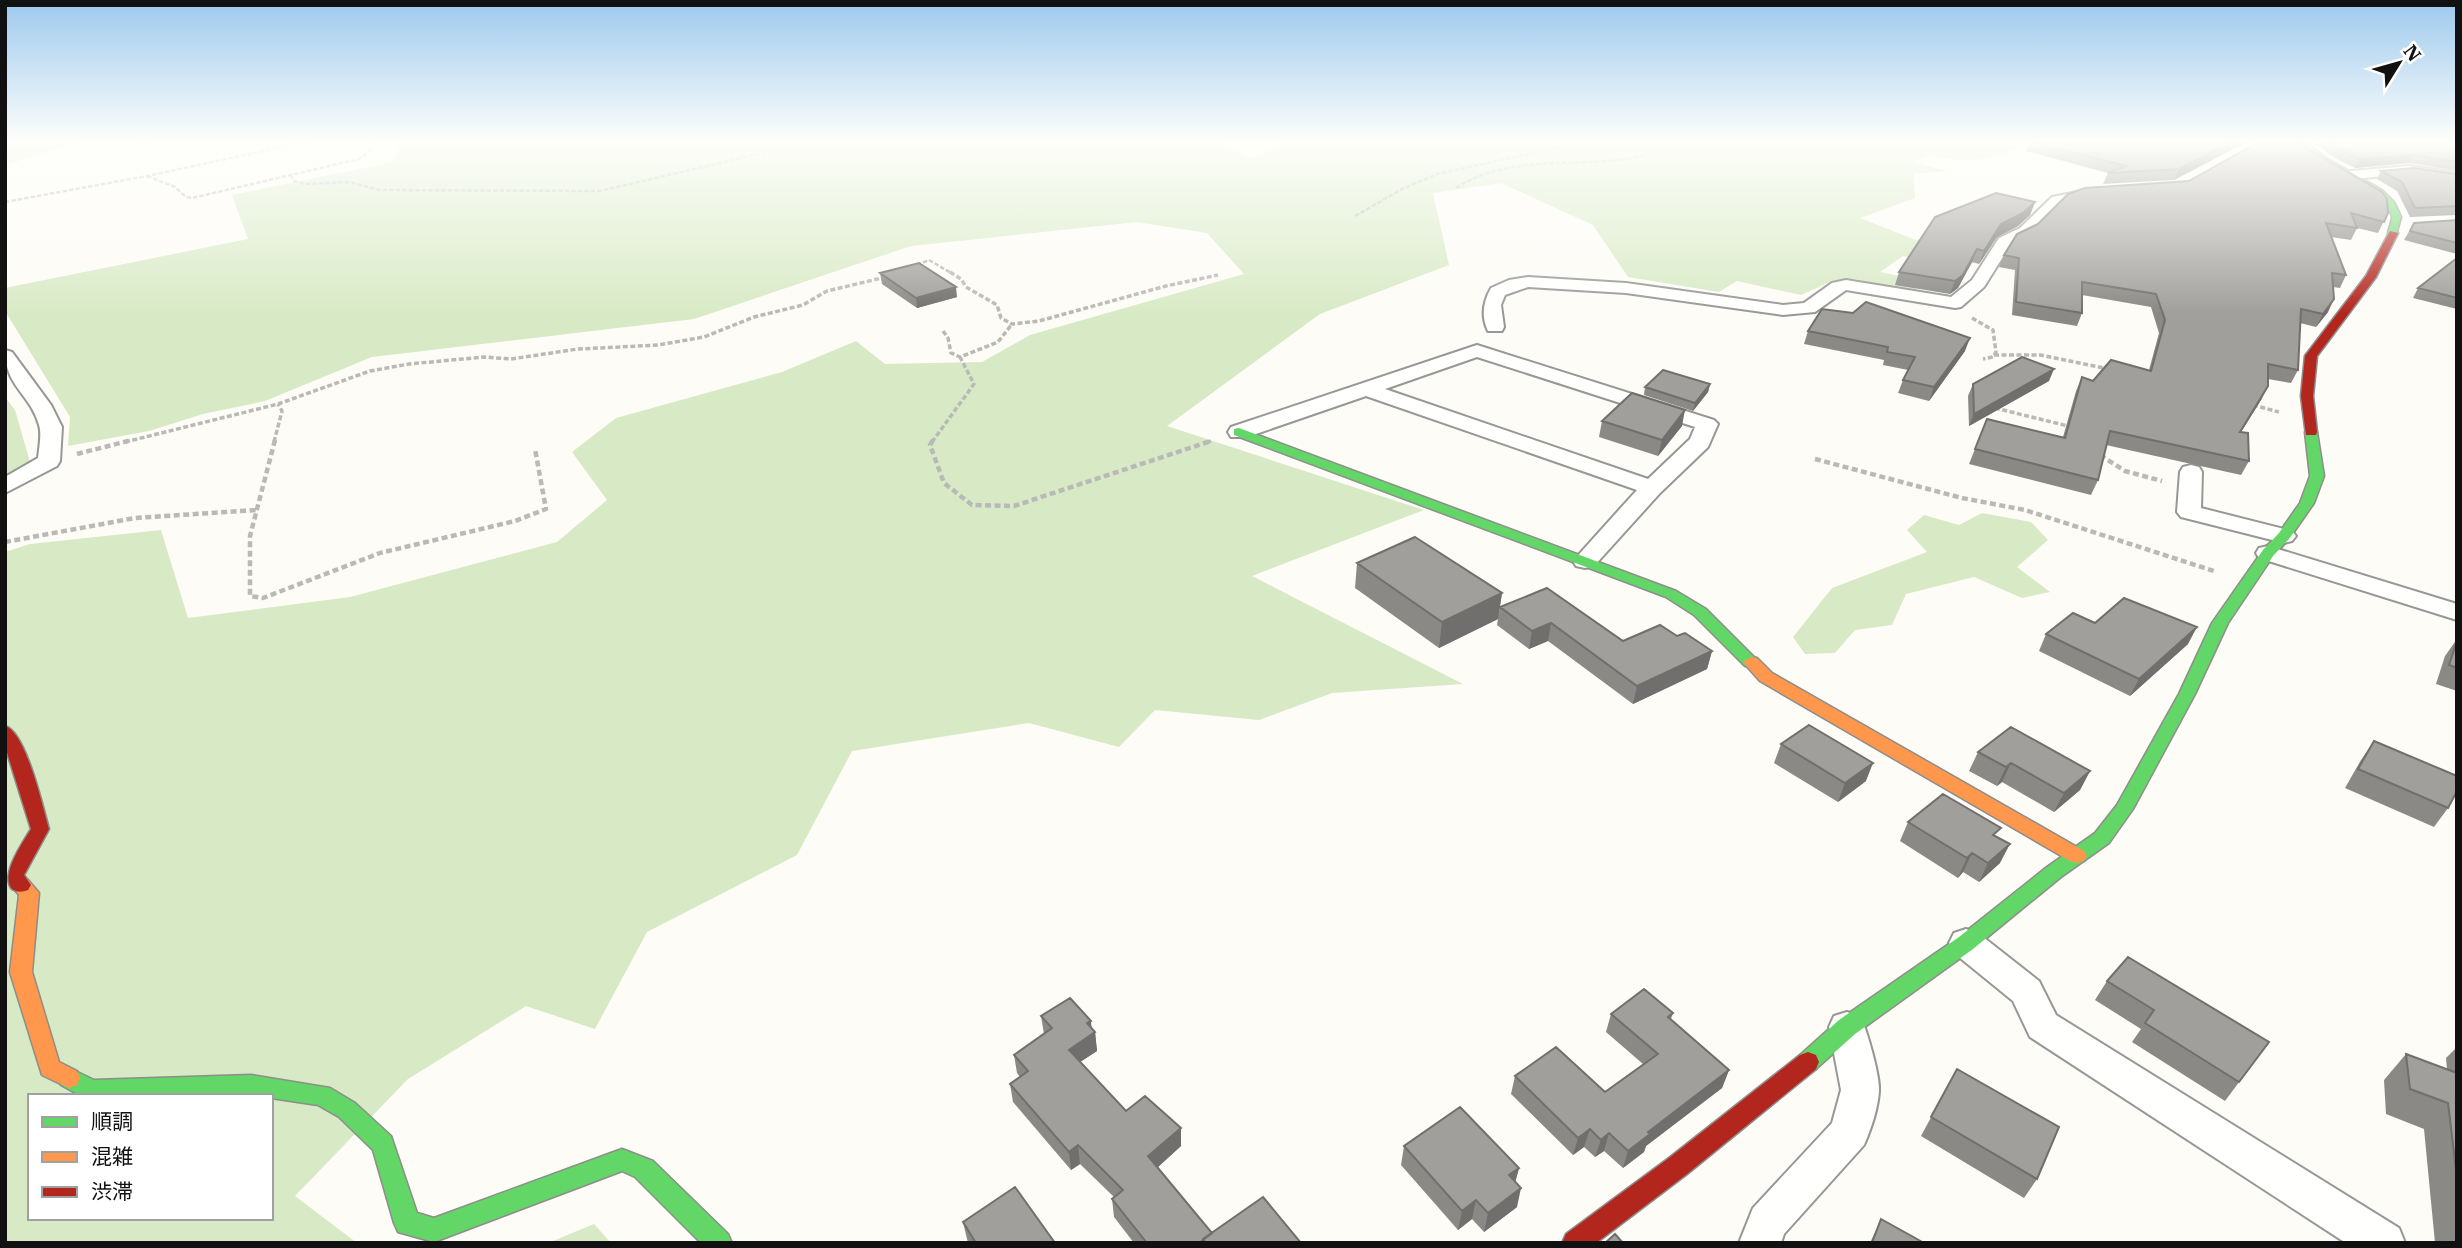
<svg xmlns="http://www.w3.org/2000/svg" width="2462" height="1248" font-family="'IBM Plex Serif','Noto Sans JP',serif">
<rect width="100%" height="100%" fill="#fdfcf7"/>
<path fill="#d8eac5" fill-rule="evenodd" d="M5,140h80l-80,25z
M402,140h810l40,18 39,-18h745c-43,19 -60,25 -107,15l-15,7 32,9 -32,3 1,24 -55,20 56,22 20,-4 46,15 -13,17 -66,-12 -23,16 38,8 -3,12 -60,-13 -25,3 -29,13 -64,-14 -18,11 -91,-15 -35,-52 -92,-42 -68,10 16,72 -129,49 -153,112 257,84 -172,66 211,108 -131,9 -73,27 -104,-10 -36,37 -90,-24 -177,28 -55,104 -150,77 -52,97 -69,-23 -118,73 -113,117 62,47h-352v-691l25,-8 131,-14 27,88 162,-21 207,-55 50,-42 -35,-48 44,-34 166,-46 74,-31 29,23 97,-2 48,-27 214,-61 -37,-41 -70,-11 -226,24 -217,73 -322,38 -107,44 -62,13 -54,17 -81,15 2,-29 -65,-106v-23l243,-49 -16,-44 161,-33zM30,1096h241v122h-241z
M5,397l10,13 15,52 -25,15z
M1982,513l49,9 17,18 -31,27 33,25 -28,6 -48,-21 -68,17 -14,31 -37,5 -20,23 -30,1 -12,-17 39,-49 95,-36 -20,-22 17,-15 35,10z
M594,1224l17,19h-63z"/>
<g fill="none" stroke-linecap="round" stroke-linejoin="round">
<defs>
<path id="street" d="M2409,166l48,7v8l-48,-7 -58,5 -7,-4 7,-4z
M2097,188l7,4 -2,3 -40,9 -30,30 -21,10 -27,43 -23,20 -6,1 -109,-18 -31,22 -32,3 -157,-22 -98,-6 -23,8 -4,10 3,22 -2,4h-14c-7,-14 -5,-29 3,-43l18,-8 19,-3 98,6 157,22 21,-2 28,-20 14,-3 105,17 21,-17 27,-42 21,-10 32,-31z
M1477,345l237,75 4,4 -10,23 -48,46 -66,73 -9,2 -9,-2 -3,-5 64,-71 -271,-94 -119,41h-16l-3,-5 3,-5zM1477,357l218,70 -5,12 -42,40 -263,-90z
M5,350l7,2 39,53 11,22 -2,34 -3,5 -52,27v-16l33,-19c1,-10 4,-24 1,-33 -9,-32 -34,-38 -34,-75z
M2191,465l8,2 3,5 -1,36 91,23 4,5 -4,5 -8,2 -103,-26 -4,-5 3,-40 3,-5z
M2268,546l189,58v16l-198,-62 -3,-5 3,-5z
M1966,929l12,4 61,48 17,34 343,213 6,15h-59l-316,-206 -17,-36 -59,-48 -5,-10 5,-10z
M1847,1012l13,4c7,14 20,60 19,75 -1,17 -8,38 -15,54l-80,89 -3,9h-42l14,-35 79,-85 9,-33 -12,-63 5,-11z"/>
<path id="fast" d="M2294,140h8l26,19 54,31 12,12 7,15 -5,18 -8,-2c1,-5 4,-12 4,-16 -4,-30 -78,-54 -98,-77z
M1239,428l437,163 30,18 53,53 -2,4h-12l-51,-51 -28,-18 -432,-162v-6z
M2311,428l6,4 7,44 -10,27 -25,36 -16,17 -45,67 -33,71 -62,115 -24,34 -48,34 -88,72 -118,85 -39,35 -8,3 -8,-3 -3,-7 3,-7 39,-35 120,-83 88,-70 48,-34 22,-28 62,-111 33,-71 51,-73 16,-17 21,-30 10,-27 -5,-44z
M69,1068l25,12 157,-5 79,13 25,15 36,33 26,77 17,5 188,-69 31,12 75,73 4,9h-31l-66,-66 -13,-6 -188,71 -36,-10 -4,-9 -21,-73 -34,-33 -21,-12 -47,-7v-2h-190l-20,-11 -3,-7 3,-7z"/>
<path id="slow" d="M1751,657l6,1 15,15 312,178 3,5 -3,5 -7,2 -7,-2 -310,-180 -17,-19z
M21,877l7,3 11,13 -7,79 27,90 18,9 3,7 -3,7 -8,3 -27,-13 -32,-103 9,-77 -8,-10 3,-5z"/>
<path id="jam" d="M2390,231l8,2 -22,44 -59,79 -4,40 4,36 -1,3h-10l-5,-39 4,-40 61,-80z
M5,726c21,6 38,82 44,103l-25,46 7,10 -3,5c-6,2 -10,3 -16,-1 -12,-14 10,-45 19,-60l-26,-83z
M1808,1052l8,3 3,7 -3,7 -129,105 -91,69h-34l4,-9 103,-76 131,-103z"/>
</defs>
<use href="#street" stroke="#979795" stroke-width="4"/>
<use href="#fast" stroke="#8e8d8b" stroke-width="3"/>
<use href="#slow" stroke="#8e8d8b" stroke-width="3"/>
<use href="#jam" stroke="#8e8d8b" stroke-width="3"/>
<path stroke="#b9b9b8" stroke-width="2.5" stroke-dasharray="4.5 2" stroke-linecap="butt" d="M141,144l19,-4
M291,175l2,6 13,3 44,-2 29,8 221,1 218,-51
M147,176l28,11 11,10 6,1 167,-39 13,-10 2,-9
M1456,188c51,-33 113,-21 170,-29 21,-3 41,-13 62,-19
M5,202l142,-26 168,-36
M1355,216l47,-27 35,-15 156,-34
M917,265l12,-5 24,14"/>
<path stroke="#b9b9b8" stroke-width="3.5" stroke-dasharray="5 2.5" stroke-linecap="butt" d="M950,272l11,7 5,8 31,18 4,13 11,6 27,-3 127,-35 52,-11
M1972,318l21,12 3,22 -3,5 -10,2
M943,331l5,7 3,15 9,4 38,-15 14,-18
M1994,355h46l69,14
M2253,405l26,7
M1995,408l77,19
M125,442l153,-38 92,-33 39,-7 75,-7 27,2 67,-10 80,-4 46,-8 50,-20 49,-12 24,-14 59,-14
M274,442l8,-31 -4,-7
M932,442l42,-58 -14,-27
M1208,442l3,-1"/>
<path stroke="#b9b9b8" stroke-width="4.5" stroke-dasharray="6 3.5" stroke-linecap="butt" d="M275,440l-25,96v60l13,2 117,-45 135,-32 31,-12 -11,-60
M933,440l-3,5 14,38 28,22 42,1 197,-65
M77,454l55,-14
M2100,455l25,16 37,10
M1815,459l147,39 63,12 192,62
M5,542l130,-24 122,-8"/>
<use href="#street" fill="#fffffe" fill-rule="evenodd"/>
<use href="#fast" fill="#63d668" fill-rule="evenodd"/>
<use href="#slow" fill="#ff974d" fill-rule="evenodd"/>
<use href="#jam" fill="#b3261e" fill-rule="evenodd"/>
</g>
<path fill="#8a8986" d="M2250,140l-76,40 -71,4 5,-11 -82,-22 4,-10z
M2314,140h143v31l-48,-8 -54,5 -22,-11 -20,-16z
M2301,145l87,68 -10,20 -21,-5 -6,12 -20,-3 15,38 -6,13 -7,-1 -5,25 -12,15 -16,-4 -2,47 -7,13 -23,-4 -7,21 -20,32 8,29 -8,14 -135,-30 -8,35 -7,15 -122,-31 18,-45 76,18 13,-46 6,-14 11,4 56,-11 10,-37 -8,-26 -69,-12v18l-5,13 -65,-11 3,-45 -16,-3 5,-12 185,-74z
M2381,171l76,3v41l-47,2 -13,-26 -20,-12z
M2035,202l-5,13 -12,11 -21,11 -18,27 -7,-2 -14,26 -8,6 -55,-9 4,-13z
M2457,220v34l-53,-14 10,-17z
M2457,258v51l-44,-11 5,-10z
M880,273l77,24 -40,11 -35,-24z
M1808,331l157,20 -36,50 -31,-8 5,-13 5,-10 -25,-5 1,-5 -80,-16z
M2049,381l-80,45 -1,-30 5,-12z
M1710,384l-2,8 -15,19 -49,-16 1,-8z
M1602,421l80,5 -24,30 -59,-19z
M1357,563l145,30 -4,26 -59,29 -84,-60z
M1500,607l123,34 54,-5 35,15 -5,18 -74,35 -85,-63 -19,8 -32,-24z
M2046,634l142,10 -58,52 -91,-45z
M2457,639v52l-21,-7 9,-28z
M2374,741l74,67 -14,19 -89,-39 16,-28z
M1781,744l85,37 -28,21 -64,-39z
M1978,752l112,19 -10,19 -26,22 -52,-30 -5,4 -28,-15z
M1908,822l89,15 3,26 -21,19 -16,-10 -5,6 -58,-37z
M2107,981l162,61 -44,59 -93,-59 9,-13 -46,-29z
M1673,1013l-2,6 58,51 -7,18 -76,58 -2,6 -21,16 -19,-17 -9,6 -11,-10 -11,8 -62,-61 4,-18 90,16 38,-28 -37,-32 5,-18z
M1041,1016l50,5v8l4,3 2,19 -17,11 46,49 55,35 -24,22 55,65 89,10h-167l-20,-26 -2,-18 2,-2 -34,-33 -9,6 -58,-68 -3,-18 10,-7 -3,-4 -3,-18 30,-21z
M2457,1047v196h-22l-11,-114 -38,-15 -2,-34 22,-26 41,15 -1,-11z
M1957,1069l80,110 -13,19 -103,-62z
M1404,1146l115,22 -4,14 2,25 -33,25 -12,-13 -14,11 -57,-65z
M1881,1219l43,24h-54z
M963,1222l92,21h-87z"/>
<path fill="#716f6d" d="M2235,140h15l-76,40 5,-11z
M2414,155l-5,8 -54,5 4,-9z
M2035,202l-5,13 -12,11 -21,11 -18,27 5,-13 17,-27z
M1977,249l-5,13 -14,26 -8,6 5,-13z
M956,287l1,10 -40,11 -1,-10z
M2334,299l-6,13 -12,15 7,-13z
M1970,338l-5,13 -36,50 5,-14z
M2054,369l-5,12 -80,45 5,-12z
M1710,384l-2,8 -15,19 2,-8z
M2268,386l-7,14 -29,46 8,-14z
M1685,410l-3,16 -24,30 4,-16z
M1502,593l-4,26 -59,29 3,-26z
M1551,623l-3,18 -19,8 3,-18z
M2197,627l-9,17 -58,52 9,-17z
M1712,651l-5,18 -74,35 4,-18z
M1873,763l-7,18 -28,21 7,-19z
M2011,763l-9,19 -5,4 9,-19z
M2090,771l-10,19 -26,22 10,-19z
M2010,844l-10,19 -21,19 9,-19z
M1972,853l-9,19 -5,6 9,-20z
M1091,1021l1,13 3,-2 2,19 -26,17 -2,-18 18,-27z
M1729,1070l-7,18 -76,58 -2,6 -21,16 5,-17 20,-19z
M1181,1128v18l-32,29 -1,-19z
M1590,1129l-6,18 -11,8 5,-17z
M1609,1133l-5,18 -9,6 6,-17z
M1078,1145l2,19 -9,6 -2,-18z
M1519,1168l-5,19 -5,-12z
M1521,1188l-4,19 -33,25 4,-19z
M1476,1200l-4,19 -14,11 4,-19z"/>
<path fill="#a19f9c" stroke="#716f6d" stroke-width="2" d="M2032,140h203l-56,29 -71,4 18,-7 -96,-25z
M2262,140h35l4,5 81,47 5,7 1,14 -4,9 -33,-9 6,15 -31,-5 20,52 -14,-2 2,26 -11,15 -22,-5 -3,61 -30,-6v22l-28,46 8,1 1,28 -139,-30 -12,49 -123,-31 12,-30 78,19 17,-61 11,4 18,-21 40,11 14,-51 -9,-26 -74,-12v31l-66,-11 3,-44 -15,-3 13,-21 21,-10 30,-30 17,-6 104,-7z
M2327,140h130v22l-43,-7 -55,4 -21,-11z
M2414,168l43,6v32l-42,2 -13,-26 -21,-11z
M1996,193l39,9 -12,11 -22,11 -17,27 -7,-2 -14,26 -8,6 -56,-9 36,-55z
M2457,220v23l-47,-12 4,-8z
M2457,258v40l-39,-10z
M919,263l37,24 -40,11 -36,-25z
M1866,302l104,36 -36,49 -31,-7 12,-23 -28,-5 1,-5 -80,-16 14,-22 31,4z
M2022,357l32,12 -80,45 -1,-30z
M1663,370l47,14 -15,19 -50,-16z
M1632,393l53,17 -23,30 -60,-19z
M1415,537l87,56 -60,29 -85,-59z
M1547,588l76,53 37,-16 17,11 8,-3 27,18 -75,35 -86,-63 -19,8 -32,-24z
M2124,598l73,29 -58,52 -93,-45 27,-21 22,10z
M2457,641v27l-8,-3z
M1809,725l64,38 -28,20 -64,-39z
M2011,727l79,44 -26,22 -53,-30 -5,4 -28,-15z
M2374,741l83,35v15l-9,17 -90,-39z
M1943,794l58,34 -8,7 17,9 -22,19 -16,-10 -5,5 -59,-36z
M2128,957l141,85 -30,40 -94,-59 9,-13 -47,-29z
M1644,989l29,24 -5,4 61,53 -81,62 2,2 -22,17 -19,-18 -8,7 -11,-11 -12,9 -63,-62 41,-29 49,45 53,-38 -47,-40z
M1070,998l21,23 -4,2 8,9 -26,18 57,61 19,-15 36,32 -33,28 64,77 -13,10h-52l-35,-44 11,-9 -45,-45 -9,7 -59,-68 18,-13 -14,-16 38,-27 -11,-12z
M2406,1054l51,19v105l-9,-75 -38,-14z
M1957,1069l102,58 -22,52 -106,-62z
M1460,1107l59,61 -10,7 12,13 -33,25 -12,-13 -14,11 -58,-65z
M1015,1187l40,56h-79l-13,-21z
M1263,1197l38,46h-95l-3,-4z
M1881,1219l43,24h-52z
M1615,1234l8,9h-18z"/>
<linearGradient id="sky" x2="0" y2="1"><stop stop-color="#9dc9ee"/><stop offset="0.45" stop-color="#fefefb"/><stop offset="1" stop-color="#fefefb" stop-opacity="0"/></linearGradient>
<rect width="2462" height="314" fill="url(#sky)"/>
<rect width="2462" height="1248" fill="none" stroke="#111111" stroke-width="14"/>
<rect x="28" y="1094" width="245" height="126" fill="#ffffff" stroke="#a0a0a0" stroke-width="2"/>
<rect x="42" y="1117" width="35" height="10" fill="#63d668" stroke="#a0a0a0" stroke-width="2"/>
<text x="91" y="1129" font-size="21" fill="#111111">順調</text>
<rect x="42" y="1152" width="35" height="10" fill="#ff974d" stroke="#a0a0a0" stroke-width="2"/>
<text x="91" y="1164" font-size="21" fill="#111111">混雑</text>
<rect x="42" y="1187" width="35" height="10" fill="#b3261e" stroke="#a0a0a0" stroke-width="2"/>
<text x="91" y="1199" font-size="21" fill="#111111">渋滞</text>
<g transform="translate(2399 63) rotate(53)" stroke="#ffffff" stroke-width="5" paint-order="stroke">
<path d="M0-5L12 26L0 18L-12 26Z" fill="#111111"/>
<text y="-10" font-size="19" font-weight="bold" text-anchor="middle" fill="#111111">N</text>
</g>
</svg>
